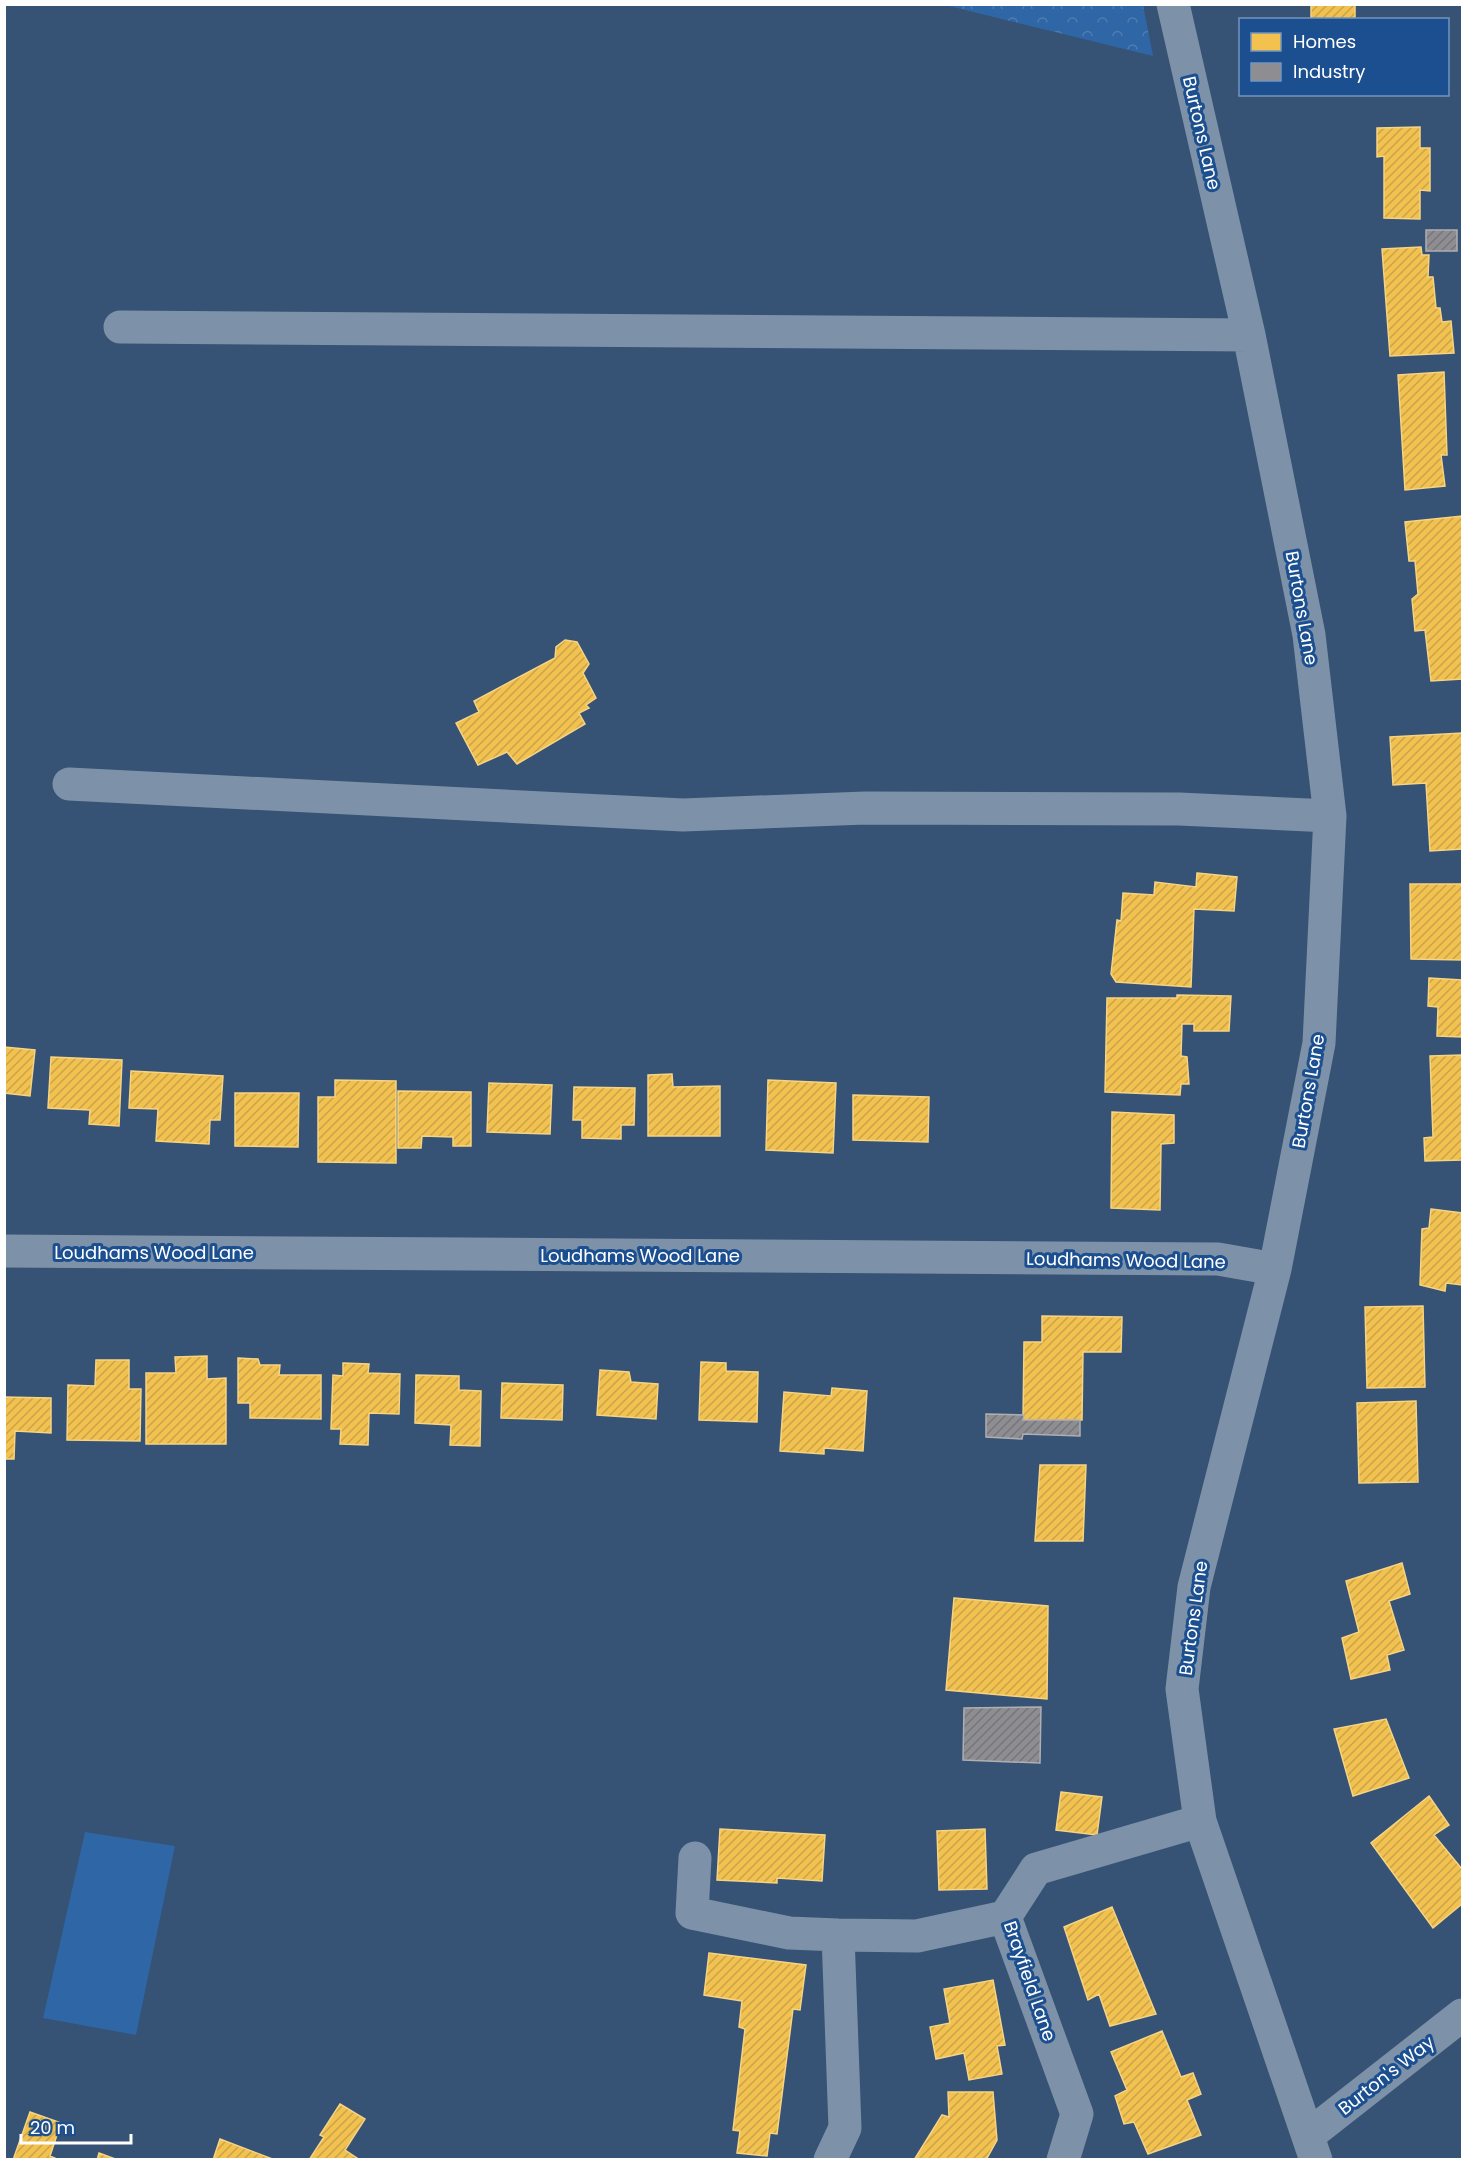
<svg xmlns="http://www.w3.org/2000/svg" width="1467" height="2164" font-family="Poppins,sans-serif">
<defs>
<pattern id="forest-crowns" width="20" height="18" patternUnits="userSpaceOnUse" patternTransform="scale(1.5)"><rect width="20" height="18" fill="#2f66a5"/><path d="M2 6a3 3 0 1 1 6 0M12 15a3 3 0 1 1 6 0" fill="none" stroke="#4e7db2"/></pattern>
<pattern id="homes-hatch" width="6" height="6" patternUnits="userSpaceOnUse" patternTransform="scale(1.5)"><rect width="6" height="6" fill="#f2c14e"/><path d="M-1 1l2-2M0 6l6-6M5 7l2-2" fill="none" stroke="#c8a44e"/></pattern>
<pattern id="industry-hatch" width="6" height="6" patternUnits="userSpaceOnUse" patternTransform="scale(1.5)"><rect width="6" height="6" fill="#8d8d92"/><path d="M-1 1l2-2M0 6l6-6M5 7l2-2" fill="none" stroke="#76767a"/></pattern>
</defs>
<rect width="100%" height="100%" fill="#365274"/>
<path fill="url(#forest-crowns)" d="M945,5h198l10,51z"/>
<path fill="#2f66a5" d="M85,1832l90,14 -39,189 -93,-17z"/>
<path fill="url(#homes-hatch)" stroke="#f6d483" stroke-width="1.5" d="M1311,4h44v16h-44z
M1420,127v21h10v43l-10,-1v29l-36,-1v-62l-7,1v-29z
M1421,247l1,8h7l-1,22h5l3,31h4l2,14 9,-1 3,32 -64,3 -8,-107z
M1444,372l3,83h-6l4,31 -40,4 -7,-115z
M1462,516v163l-31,2 -6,-51 -10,1 -3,-32 6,-5 -3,-33h-6l-4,-39z
M565,640l12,2 12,22 -6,9 13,25 -10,7 3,3 -10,5 6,11 -68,40 -10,-12 -29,13 -22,-42 23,-11 -5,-11 81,-43 1,-11z
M1462,733v116l-32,2 -4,-68 -33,2 -3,-48z
M1197,873l40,4 -3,34 -40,-2 -3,78 -75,-5 -5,-8 6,-54 4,1 2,-28 31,2 1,-13 41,5z
M1410,884h52v76l-51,-1z
M1429,978l33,2v57l-25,-1 1,-29 -10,-1z
M1177,995l54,1 -2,35h-35v-7h-12l-1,32 6,1 2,27h-8l-1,11 -75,-3 2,-94h70z
M4,1047l31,3 -5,46 -26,-3z
M1462,1055v105l-37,1 -1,-23 9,-1 -3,-81z
M51,1057l71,3 -3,66 -30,-2 1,-14 -42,-2z
M131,1071l92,5 -3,44h-10l-1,24 -53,-3 2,-32 -29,-1z
M672,1074l1,13 47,-1v50h-72v-61z
M335,1080l61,1v82l-78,-1v-65h17z
M768,1080l68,3 -3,70 -67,-3z
M489,1083l63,2 -2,49 -63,-2z
M574,1087l61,1 -1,37h-13v14l-39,-1v-18h-9z
M398,1091l73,1v54h-18v-9l-31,-1 -1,12h-23z
M235,1093h64l-1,54 -63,-1z
M853,1095l76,2 -1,45 -75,-2z
M1112,1112l62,3v28l-13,1 -1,66 -49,-2z
M1431,1209l31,4v72l-16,-2 -1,8 -25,-6 2,-56 7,-1z
M1423,1306l2,81 -58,1 -2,-81z
M1042,1316l80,1 -1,35h-38l-1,68h-59l1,-78h18z
M207,1356v23l19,-1v66h-80v-71h30l-1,-16z
M238,1358l20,1 2,6h20l-1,10h42v44l-71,-1v-15h-12z
M96,1360h33v29h12l-1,52 -73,-1 1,-55 27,1z
M701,1362l25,1v8l32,1 -1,50 -58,-2z
M343,1363l26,1 -1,9 32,1 -1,40 -30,-1 -1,32 -28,-1 1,-15h-10l2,-54 10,1z
M600,1370l29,2 2,10 27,2 -2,35 -59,-4z
M416,1375l43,1v14l22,1 -1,55 -30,-1 1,-20 -36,-2z
M502,1383l61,2 -1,35 -61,-2z
M832,1388l35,3 -4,60 -39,-3v6l-44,-3 4,-59 47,4z
M4,1397l47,1v35l-36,-2 -1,28h-10z
M1416,1401l2,81 -59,1 -2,-80z
M1040,1465h46l-3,76h-48z
M1402,1563l8,31 -21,7 15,49 -17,5 3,15 -39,9 -9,-41 17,-6 -13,-51z
M954,1598l94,8 -1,93 -101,-9z
M1386,1719l23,59 -56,18 -19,-67z
M1061,1792l41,5 -5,38 -41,-5z
M1429,1796l20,29 -15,10 28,34v35l-29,24 -62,-85z
M720,1829l105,6 -3,46 -45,-3v5l-60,-3z
M985,1829l2,60 -48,1 -2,-59z
M1112,1907l44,107 -46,12 -11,-32 -11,6 -24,-73z
M709,1953l97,12 -6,45 -7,-1 -16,125 -7,-1 -3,23 -30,-3 3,-22 -7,-1 12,-101 -6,-2 3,-26 -38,-6z
M993,1980l12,65 -8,1 5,28 -33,6 -5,-27 -28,6 -6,-32 20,-4 -6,-34z
M1162,2031l19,46 12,-4 8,21 -14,6 14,35 -53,19 -14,-32 -10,2 -9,-28 12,-6 -16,-38z
M948,2092h45l4,48 -11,20h-72l28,-45 7,2z
M340,2104l25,15 -20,31 15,10h-51l15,-23 -4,-2z
M30,2112l31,11 -11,33 9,4h-46z
M220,2139l55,21h-62z
M99,2153l19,7h-21z"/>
<path fill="url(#industry-hatch)" stroke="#afafb3" stroke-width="1.5" d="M1426,230h31v21h-31z
M986,1414l38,1 -1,5h57v16l-57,-2 -1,5 -36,-2z
M1041,1707l-1,56 -77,-3 1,-52z"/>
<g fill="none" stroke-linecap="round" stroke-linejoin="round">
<path stroke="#7d92a8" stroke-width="33" d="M1173,4l76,331 60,300 21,181 -11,227 -44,226 -81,318 -12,102 18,132 116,339
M120,327l1129,8
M69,784l614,31 182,-7 314,1 151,7
M4,1251l1214,8 57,10
M695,1858l-3,55 97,20 49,2 79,1 88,-19
M1309,2135l153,-120
M830,2160l15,-32 -7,-193
M1063,2160l14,-46 -72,-197 31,-48 164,-48"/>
</g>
<g text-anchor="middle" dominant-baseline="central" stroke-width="6" stroke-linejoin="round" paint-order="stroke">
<g font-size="18" fill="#fff" stroke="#1b4f8f">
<text transform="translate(1202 133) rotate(77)">Burtons Lane</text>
<text transform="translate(1302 608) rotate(80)">Burtons Lane</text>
<text transform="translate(1308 1091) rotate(-80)">Burtons Lane</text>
<text x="154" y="1252">Loudhams Wood Lane</text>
<text x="640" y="1255">Loudhams Wood Lane</text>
<text transform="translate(1126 1260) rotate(1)">Loudhams Wood Lane</text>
<text transform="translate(1193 1618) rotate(-82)">Burtons Lane</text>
<text transform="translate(1030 1981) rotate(71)">Brayfield Lane</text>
<text transform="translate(1386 2075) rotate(-38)">Burton's Way</text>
</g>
</g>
<rect width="1467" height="2164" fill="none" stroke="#ffffff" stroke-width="12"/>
<rect x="1239" y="18" width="210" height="78" fill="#1b4f8f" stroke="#7695bc" stroke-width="1.5"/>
<rect x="1251" y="33" width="30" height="18" fill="#f2c14e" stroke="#7695bc" stroke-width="1.5"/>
<text x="1293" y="48" font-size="18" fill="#ffffff">Homes</text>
<rect x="1251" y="63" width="30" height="18" fill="#8d8d92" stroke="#7695bc" stroke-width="1.5"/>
<text x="1293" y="78" font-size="18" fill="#ffffff">Industry</text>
<path d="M21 2134v9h110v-9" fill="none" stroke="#ffffff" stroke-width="3"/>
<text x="30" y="2134" font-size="18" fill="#ffffff" stroke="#1b4f8f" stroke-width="4.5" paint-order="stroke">20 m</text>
</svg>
